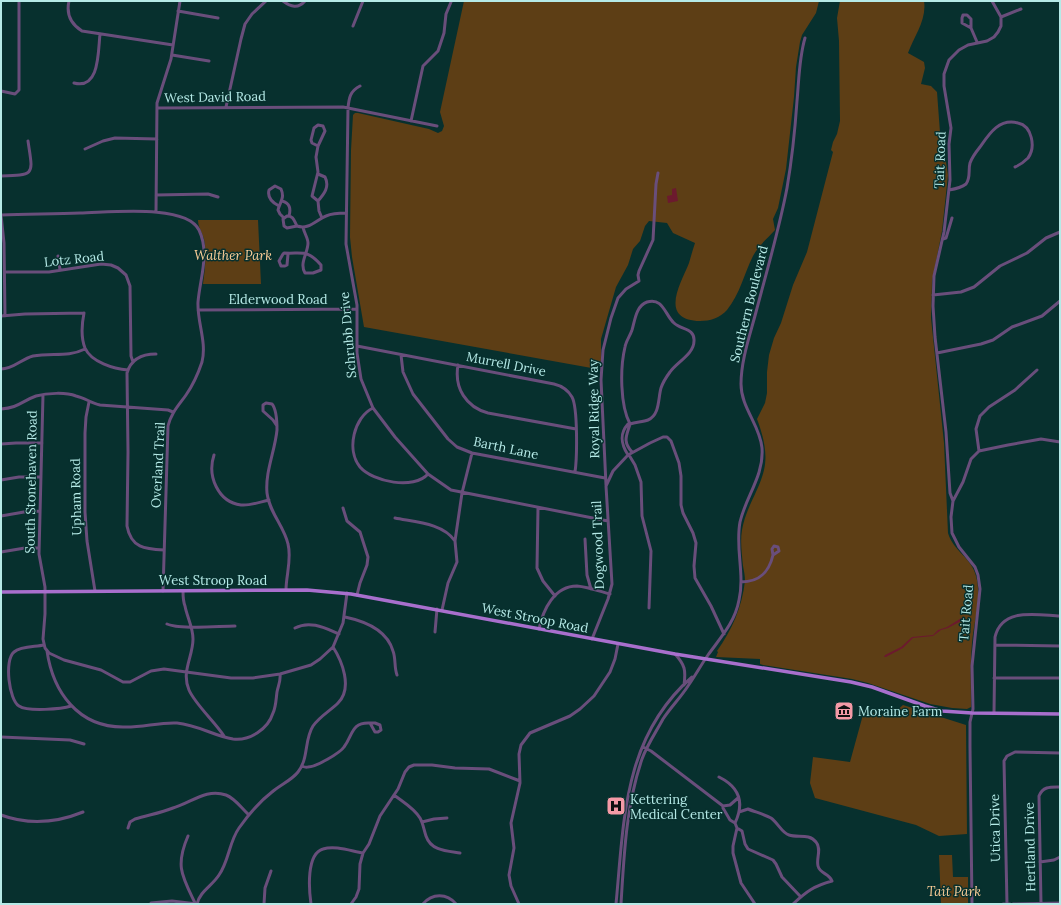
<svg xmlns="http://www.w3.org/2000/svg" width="1061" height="905" font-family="Lora,serif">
<rect width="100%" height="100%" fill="#07302e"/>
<path fill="#5d3e15" d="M464,1h355l-3,12 -14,22 -2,7 -4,25 -2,30 -8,72 -8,39 -5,11 2,11c-7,8 -17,16 -22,26 -9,18 -13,38 -26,54 -7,8 -17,11 -27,11 -42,-1 -19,-38 -11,-58 2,-7 4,-14 6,-20l-22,-10 -6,-10 -18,-2 -4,5 -5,15 -7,8 -5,16 -12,22 -15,52v21l-1,3h-2l-1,6 -233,-42 -12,-70 -2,-20 1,-87 2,-35 2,-2h3l71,16 9,4 4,-2 2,-5 -4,-14z
M840,1h84c3,19 -10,35 -16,52l16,9 1,6 -4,16 10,2 6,6 4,54 4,10 3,19 -6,56 -10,51 -1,36 13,125 4,90c5,18 24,25 28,43 6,22 -2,44 -4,67 -2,21 -1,42 -1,64l-4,2 -15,-1 -22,-4 -62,-21 -16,-4 -89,-14 -3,-1v-5l-44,-2 2,-5 -1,-1c15,-21 25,-44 28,-70 0,-5 -1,-10 -2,-15 -1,-12 -3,-24 -1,-36 4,-23 17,-39 22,-60 4,-17 -1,-35 -7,-51l8,-16 2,-10v-21l2,-17 5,-17 7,-15 12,-38 14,-33 26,-100 -2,-2 2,-8 4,-8 3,-13 -1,-80 -2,-23z
M198,220h60l3,64h-58c2,-15 4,-31 1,-45 -2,-7 -6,-12 -6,-19z
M903,705l63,20 1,109 -28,2 -23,-11 -101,-27 -5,-15 3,-26 37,5 14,-51 15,3h14z
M939,855h13l1,22h15v27h-27z"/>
<path fill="#6c1a2e" d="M676,188l2,13 -10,2 -1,-7 5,-1v-6z
M963,617h2v2l-17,9 -7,2 -8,6 -20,2 -10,10 -17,9h-2l1,-2 16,-8 11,-10 21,-2 5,-5 9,-3z"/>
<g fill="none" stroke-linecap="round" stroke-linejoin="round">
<path stroke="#694e7b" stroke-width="3" d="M69,1c-3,13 2,23 13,30l91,14
M283,1c8,6 15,8 22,0
M178,11l40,7
M1001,17l20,-8
M353,26l10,-25
M971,28l-9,-5v-5l1,-3h4l4,4v9l6,14
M172,55l37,6
M74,83c26,7 24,-32 26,-49
M360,86c-10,5 -11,12 -12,22l-2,136 11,61v48l4,26 12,29 22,29 33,37 23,16 157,31
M1,91l14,3 4,-4v-89
M226,107l15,-68 4,-15 7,-10 14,-13
M157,108l186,-1 94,19
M411,121l12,-55 15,-15 6,-18 2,-19 5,-12
M318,125l5,1 2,5 -7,15 -6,-3 -1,-3 3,-12z
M85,149l18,-8 12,-3 42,1
M318,174l7,3c5,10 -1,17 -7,24l1,10 3,7
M1,176c35,-1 32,-1 27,-35
M949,190c6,-1 12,-2 17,-6 5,-6 2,-14 4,-21 2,-6 6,-11 10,-16 9,-13 19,-29 38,-24 14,3 18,24 10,35 -4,4 -8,7 -13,9
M156,195l52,-1 10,3
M282,201c8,2 9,8 7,15
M318,201l-6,-5 6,-24 -2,-15 2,-11
M279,206c-6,-3 -12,-8 -10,-16l6,-4 6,3c4,9 -1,13 -3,21l2,4 4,4
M156,212l1,-109 14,-44 9,-58
M1,215c26,-1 53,-1 79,-2 25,0 106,-10 119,17 11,23 1,48 -1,72 -1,20 9,40 4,60 -4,12 -9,23 -16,33 -7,10 -15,18 -18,31l-5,165
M1,215l3,28 1,73
M297,226l-10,2 -3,-2 -1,-7 4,-3c7,0 7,5 10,10 12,4 19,-6 29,-10 7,-3 13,-3 20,-3
M943,239l3,-1 6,-20
M288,254l-1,11 -2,1h-4l-2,-5 4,-7 1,-1c19,1 23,-4 37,12v5l-8,3h-8c-6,-10 3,-20 3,-30 0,-5 -4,-10 -5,-16
M58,256l2,14
M5,272h44l52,-8 10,1 7,3 8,7 4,11 1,70 2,6
M933,295l28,-3 13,-5 26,-21 27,-13 19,-15 14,-6
M198,310l159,-1
M84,313c-2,10 -3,25 1,35 6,14 29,21 43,22
M1,316l24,-2 59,-1
M357,346l197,38c8,2 14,6 18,13 6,11 5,62 3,75
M937,353l44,-9 12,-4 19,-13 30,-11 18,-15
M156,354c-14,0 -25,5 -29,19l1,79 -1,74c4,22 18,23 37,24
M401,355l2,17 10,22 35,45 9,8 15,6 133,25
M458,365c-4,23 8,42 30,48l88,16
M1,369c13,0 20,-10 32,-13 18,-4 34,2 52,-7
M43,395l-4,159 6,33v27l-2,25 2,9 4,5 15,7 37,10 22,12h7l21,-11 13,-2 67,9h22l27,-4 31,-9 9,-6 13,-12 10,-24 4,-30
M89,402l-3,15 -1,16v79l2,29 8,50
M373,408c-19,9 -27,42 -13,59 13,15 54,23 68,7
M1,409c17,-1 21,-8 35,-13 11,-3 30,-4 40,0 9,2 15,7 24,9l68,5 5,2
M630,424c-3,11 -8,17 2,28
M277,426l-4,-6 -10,-9v-6l3,-2 6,1c5,6 5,18 5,26 -2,21 -12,42 -10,63 2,19 17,33 21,51 4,15 -2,31 -2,46
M1,444l15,-1h26
M979,451l-3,-22 4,-13 9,-9 26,-17 22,-20
M214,455c-7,21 4,47 27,50 9,1 19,-3 28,-5
M628,455c-7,-11 -9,-21 0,-31h2c6,-2 13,-2 18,-4 12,-5 10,-22 13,-32 2,-6 6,-12 9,-16 7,-10 24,-18 24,-31 1,-13 -13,-11 -20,-18 -9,-8 -11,-26 -27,-21 -11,4 -12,18 -15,28 -2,6 -6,11 -7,17 -5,21 -5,58 5,77
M629,455l6,10 6,17 1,34 9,35 -2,57
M1,480l18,-3h22
M606,485l-5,-105 2,-30 8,-32 7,-20 8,-9 13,-8 -1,-6 1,-4 14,-31 3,-56 2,-11
M953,501l10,-19 8,-23 8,-8 29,-6 33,-6 19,3
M343,508l4,13 13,11 8,25 -1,8 -7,18 -3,12
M538,508l-1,60 6,13 12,15
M1,516l23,-4 16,-1
M395,518c20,4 48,5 60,23
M585,539l2,36 4,14
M774,546l4,1 1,4 -6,4 -1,-6z
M1,552l24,-4h14
M741,582c19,0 28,-10 32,-27
M183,591c0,5 0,10 2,15 2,11 8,21 8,33 0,18 -12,32 -4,51 6,14 26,32 35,46
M442,610l6,-27 9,-21 -2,-21 7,-48 10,-40
M345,617c19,4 42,13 48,34 3,8 1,16 4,24
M167,624c13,6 52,2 68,2
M295,628c15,-8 30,0 44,6
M539,629c4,-19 15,-43 38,-43 11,1 22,5 33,8
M435,632l2,-23
M592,639l16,-40 4,-15 -6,-98 7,-15 15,-16 22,-12 13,-6h4l4,4 8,22 2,13v29l2,8 10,20 3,10 -2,23 1,12 16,28 13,28
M44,645c-9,2 -23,1 -30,7 -10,8 -5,48 5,54 9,6 43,3 52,0
M995,645l65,1
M47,651c6,41 31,76 76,76 18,1 36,-5 54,-4 21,2 37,13 56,16 17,2 35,-10 40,-26 3,-6 3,-14 4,-21 1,-6 4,-11 3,-18
M675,654c10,11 11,16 9,31
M994,678h66
M994,713l1,-76c7,-30 42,-22 65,-21
M370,723h5l5,2 1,5 -3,2h-3z
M1,737l69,3 14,4
M643,747l8,4 72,55 7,-1 8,-7
M302,766c2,1 4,2 6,1 8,0 32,-14 36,-20 9,-12 7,-25 26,-24
M719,777c20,10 26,25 16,46
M394,795c9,7 20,13 26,23 3,5 4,12 6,18 5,15 21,15 34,17
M723,806v2l7,12 5,3 2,5 5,3 3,13 3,5 25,11 3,4 6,13 18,19
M739,812l9,-3c7,3 16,5 23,9 7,5 11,15 18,17 9,3 20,-2 27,7 6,7 0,16 2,24 2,8 11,7 14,15 -18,5 -25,10 -39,23
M1,815c27,10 55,8 82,-3
M422,822l12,-3 13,-1
M128,828l2,-6 5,-3c13,-4 26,-6 38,-11 18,-5 33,-20 53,-13 10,4 15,13 23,20
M737,828l-4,18v7l8,30 14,21
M188,836c-13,30 -6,40 7,67
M1040,862l14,-2 6,-3
M151,903l21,-2 25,3
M197,904c3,-13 15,-18 22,-29 10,-14 10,-33 20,-47 9,-13 20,-26 33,-36 8,-7 20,-12 26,-20 11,-14 6,-32 15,-46 7,-10 17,-15 25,-23 15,-15 4,-42 -5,-56
M264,904l1,-16 6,-17
M311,904c-2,-14 -5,-50 12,-55 12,-4 28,2 40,4
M351,904l5,-7 3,-8 1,-25 3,-11 6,-9 11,-28 18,-27 7,-17 4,-5 5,-2h18l23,3 34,1 31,12
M423,904c9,-11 24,-11 33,0
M519,904l-8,-18 -2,-11 5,-27 -3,-25 9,-40 -1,-29 2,-9 9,-12 40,-17 10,-7 14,-13 16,-24 5,-13 3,-15
M616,904c8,-83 7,-167 76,-227
M621,904c3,-49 5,-98 21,-145 5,-14 14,-27 21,-40 8,-12 18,-22 25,-33 7,-10 13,-21 20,-31 13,-18 27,-33 31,-55 6,-26 -4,-52 1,-78 6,-26 24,-46 22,-74 -2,-23 -21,-40 -21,-64 0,-24 9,-49 15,-72 11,-42 23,-82 31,-124 5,-29 8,-58 10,-87 2,-21 2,-43 8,-63
M972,904l-2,-157v-25l3,-13 -1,-43 8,-77 -2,-14 -3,-8 -16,-20 -7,-14 -1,-16 2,-16 -3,-8 -4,-61 -11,-95 -2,-31 1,-30 10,-44 6,-52 -1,-36 2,-16 -7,-42v-12l5,-14 10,-10 9,-5 19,-4 7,-4 4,-5 3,-6v-9l-9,-16
M1003,904h7
M1007,904l-3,-143 3,-5 8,-4 45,1
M1013,904l47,-1
M1041,904l-2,-108c4,-10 12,-9 21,-9"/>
<path stroke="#a86fcd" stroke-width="3.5" d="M1,592l306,-2 44,4 324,60 176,28 21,5 53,19 17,5 30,2 88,1"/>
</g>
<defs>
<symbol id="museum-square" viewBox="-11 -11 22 22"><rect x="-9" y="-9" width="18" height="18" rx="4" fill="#f49aa6" stroke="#07302e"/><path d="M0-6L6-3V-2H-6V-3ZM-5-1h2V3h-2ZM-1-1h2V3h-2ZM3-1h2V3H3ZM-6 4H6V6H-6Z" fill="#111"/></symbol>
<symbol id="hospital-square" viewBox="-11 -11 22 22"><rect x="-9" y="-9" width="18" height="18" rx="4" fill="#f49aa6" stroke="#07302e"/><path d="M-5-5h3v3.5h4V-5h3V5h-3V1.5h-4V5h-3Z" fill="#111"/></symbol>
</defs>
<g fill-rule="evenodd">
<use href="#museum-square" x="833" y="700" width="22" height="22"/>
<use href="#hospital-square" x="605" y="795" width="22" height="22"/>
</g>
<g text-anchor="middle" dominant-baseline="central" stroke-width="3" stroke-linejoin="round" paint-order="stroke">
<g font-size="13" fill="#b5eae7" stroke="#07302e">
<text transform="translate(215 97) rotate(-1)">West David Road</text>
<text transform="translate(940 160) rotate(-88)">Tait Road</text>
<text transform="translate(74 259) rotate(-6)">Lotz Road</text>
<text x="278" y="299">Elderwood Road</text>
<text transform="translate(749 304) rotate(-76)">Southern Boulevard</text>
<text transform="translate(348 335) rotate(-95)">Schrubb Drive</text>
<text transform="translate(506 364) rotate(11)">Murrell Drive</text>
<text transform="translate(594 409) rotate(-91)">Royal Ridge Way</text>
<text transform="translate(506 448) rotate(12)">Barth Lane</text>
<text transform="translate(158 465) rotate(-87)">Overland Trail</text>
<text transform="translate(31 482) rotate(-89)">South Stonehaven Road</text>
<text transform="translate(76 497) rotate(-91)">Upham Road</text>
<text transform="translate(598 545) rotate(-92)">Dogwood Trail</text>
<text x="213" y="580">West Stroop Road</text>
<text transform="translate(966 613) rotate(-85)">Tait Road</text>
<text transform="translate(535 618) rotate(11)">West Stroop Road</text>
<text transform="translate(995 828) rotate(-91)">Utica Drive</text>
<text transform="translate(1030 847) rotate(-91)">Hertland Drive</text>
</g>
<g font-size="13" font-style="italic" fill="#fdcf99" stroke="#07302e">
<text x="233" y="255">Walther Park</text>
<text x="954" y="891">Tait Park</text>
</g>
<g font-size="13" fill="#b5eae7" stroke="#07302e" text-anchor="start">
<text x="858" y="711">Moraine Farm</text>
<text x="630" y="799">Kettering<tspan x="630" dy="15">Medical Center</tspan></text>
</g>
</g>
<rect width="1061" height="905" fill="none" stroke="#b5eae7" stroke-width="4"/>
</svg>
